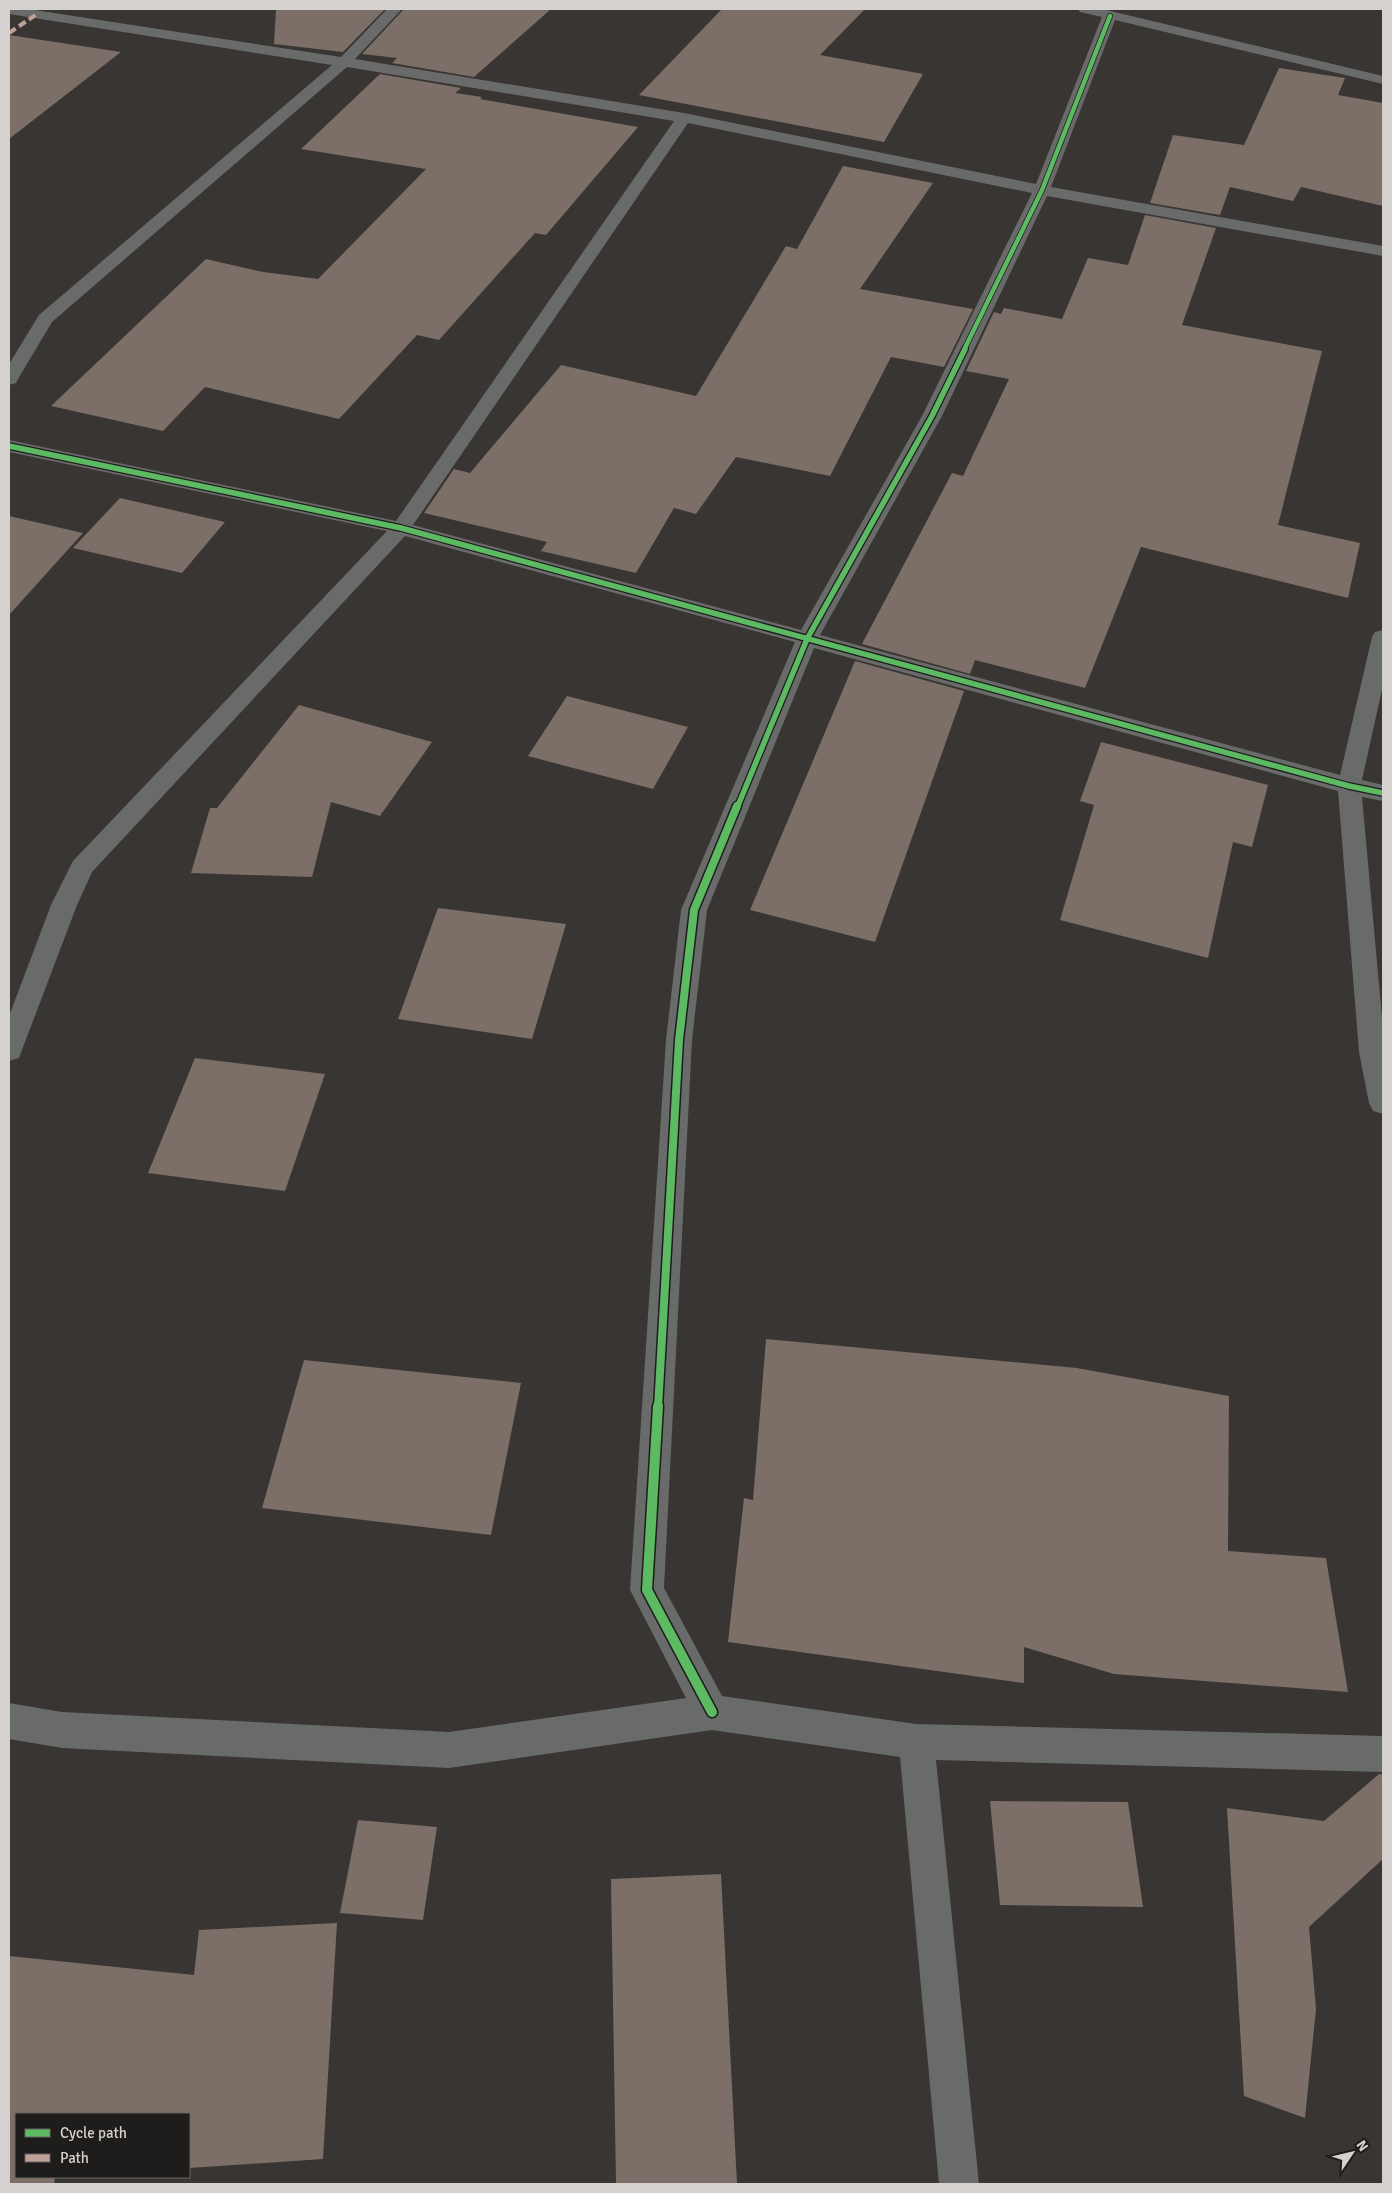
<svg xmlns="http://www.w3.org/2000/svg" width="1392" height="2193" font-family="Signika,sans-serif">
<rect width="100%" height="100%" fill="#383533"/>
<path fill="#7b6f67" d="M276,9h109l-42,43 -69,-8z
M404,9h147l-77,68 -82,-14 5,-5 -35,-4z
M722,9h143l-45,46 103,19 -39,68 -245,-47z
M9,35l112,17 -112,87z
M1279,68l66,10 -7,17 45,8v103l-82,-19 -8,14 -63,-14 -10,28 -70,-12 23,-68 71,10z
M380,74l81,14 -6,5 27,4 -2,2 158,28 -92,108 -11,-2 -96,107 -22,-5 -78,84 -134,-32 -42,44 -112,-25 155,-147 57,13 55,7 108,-110 -125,-20z
M843,166l90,17 -73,106 113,20 -29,58 -53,-10 -61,119 -94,-19 -40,57 -22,-6 -38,65 -95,-22 6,-9 -123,-29 30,-44 16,4 91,-108 135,31 90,-150 11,3z
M1145,215l71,13 -34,97 140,26 -44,174 82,18 -12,55 -207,-51 -56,141 -110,-28 -5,14 -108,-30 90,-171 11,3 46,-97 -43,-8 28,-59 7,2 3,-6 58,11 26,-61 40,7z
M120,498l105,24 -43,51 -109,-25z
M9,516l74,17 -74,82z
M855,661l109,30 -89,251 -125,-32z
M567,696l121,31 -35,62 -125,-33z
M299,705l133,37 -52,74 -49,-14 -19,75 -121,-4 19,-65h7z
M1101,742l167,43 -16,62 -19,-5 -25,116 -148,-38 34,-115 -14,-4z
M438,908l128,16 -34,115 -134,-20z
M195,1058l130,16 -40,117 -137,-18z
M766,1339l311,29 152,28 -1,155 98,7 22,134 -234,-18 -90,-27v36l-296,-41 16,-144 9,2z
M304,1360l217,23 -30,152 -229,-27z
M1379,1774h4v85l-74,68 7,82 -11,109 -61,-22 -17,-288 97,13z
M990,1801l138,1 15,105 -143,-2z
M358,1820l79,7 -14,93 -83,-7z
M721,1874l16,310h-121l-5,-305z
M337,1923l-14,236 -134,9v-54h-173v63h39l-1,7h-45v-228l185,19 5,-45z"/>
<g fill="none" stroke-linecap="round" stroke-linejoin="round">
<path fill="#696a6a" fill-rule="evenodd" d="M9,9h19l313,48 46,-48h15l-47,50 329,54 352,71 66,-167 -22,-5 -2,-3h24l281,67v8l-268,-64 -64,167 332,59v10l-336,-60 -105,220 -122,219 520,140 32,-138 3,-5 8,-2v55l-21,95 21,5v16l-21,-4 21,231v86l-10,-3 -4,-8 -10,-51 -21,-261 -524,-143 -107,262 -15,130 -28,548 58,108 194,28 467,12v36l-447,-12 43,424h-40l-39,-427 -188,-27 -263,38 -387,-20 -53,-9v-36l53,9 387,20 237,-34 -56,-108 36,-550 15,-130 114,-268 -390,-106 -313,336 -15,33 -55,145 -3,8 -10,3v-45l42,-111 22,-44 314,-330 -378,-79v-12l387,81 278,-400 -327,-54 -295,255 -34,57 -2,4 -7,2v-21l30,-49 293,-250 -323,-51zM688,123l344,70 -110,223 -121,214 -388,-105z"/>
<path stroke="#bda197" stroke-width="4" stroke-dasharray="8 4" stroke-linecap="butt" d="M9,33l28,-19"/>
<defs>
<path id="cycleway-far3" d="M964,350l78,-160 68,-174"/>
<path id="cycleway-far2" d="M9,446l392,82 948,258 34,7
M737,808l70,-169 125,-223 33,-67"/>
<path id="cycleway-far1" d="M658,1408l21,-368 15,-130 43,-104"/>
<path id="cycleway" d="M658,1406l-11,184 65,122"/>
</defs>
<use href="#cycleway-far3" stroke="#1f1d1b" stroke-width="6"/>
<use href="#cycleway-far2" stroke="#1f1d1b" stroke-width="8"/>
<use href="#cycleway-far1" stroke="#1f1d1b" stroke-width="11"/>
<use href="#cycleway" stroke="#1f1d1b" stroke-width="13"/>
<use href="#cycleway-far3" stroke="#5cba63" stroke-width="4.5"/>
<use href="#cycleway-far2" stroke="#5cba63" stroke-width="5.5"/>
<use href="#cycleway-far1" stroke="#5cba63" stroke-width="8"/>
<use href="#cycleway" stroke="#5cba63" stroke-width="10"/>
</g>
<rect width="1392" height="2193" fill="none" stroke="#d4d1ce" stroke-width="20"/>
<rect x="15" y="2113" width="175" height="65" fill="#1f1d1b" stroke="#676563"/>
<rect x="25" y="2129" width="25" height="8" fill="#5cba63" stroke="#676563"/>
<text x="60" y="2138" font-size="15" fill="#d4d1ce">Cycle path</text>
<rect x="25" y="2154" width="25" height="8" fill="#bda197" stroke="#676563"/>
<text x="60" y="2163" font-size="15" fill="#d4d1ce">Path</text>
<g transform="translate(1352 2153) rotate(55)" stroke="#1f1d1b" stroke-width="4" paint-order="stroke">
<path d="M0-4L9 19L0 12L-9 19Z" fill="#d4d1ce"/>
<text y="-8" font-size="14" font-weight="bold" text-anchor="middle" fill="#d4d1ce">N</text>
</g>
</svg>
